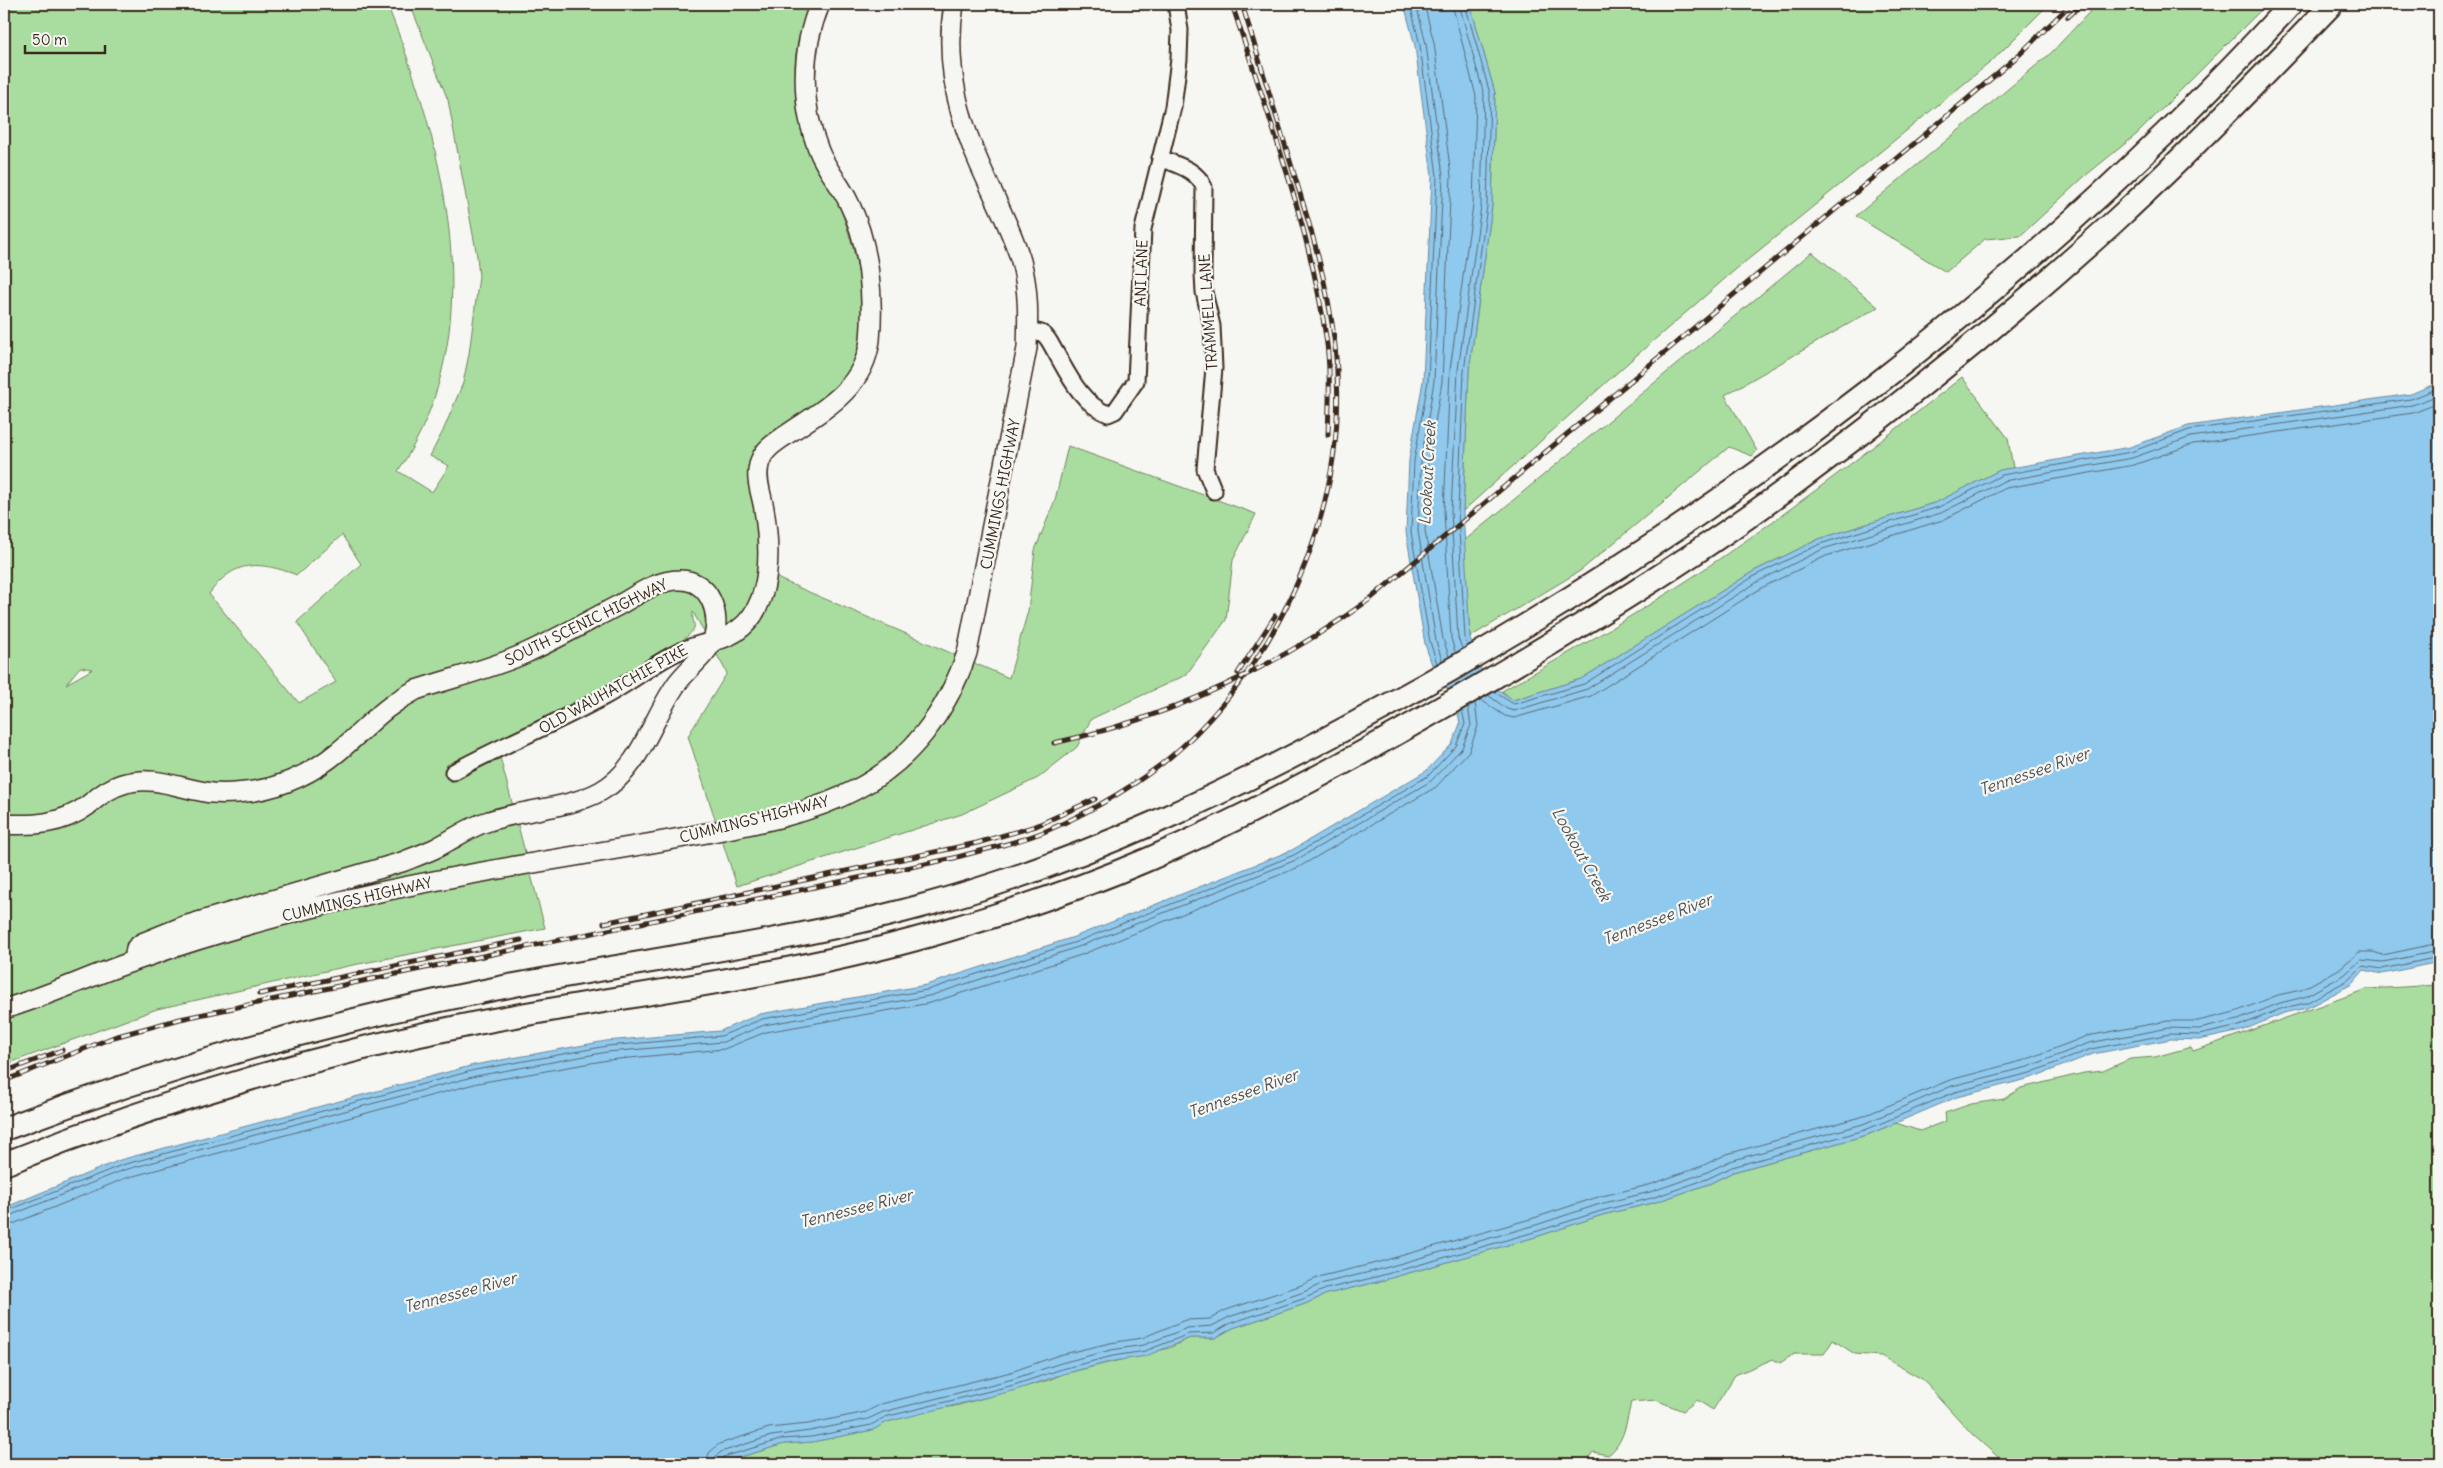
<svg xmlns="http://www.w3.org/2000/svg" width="2443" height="1468" font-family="Delius,sans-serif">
<rect width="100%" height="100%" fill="#f6f6f2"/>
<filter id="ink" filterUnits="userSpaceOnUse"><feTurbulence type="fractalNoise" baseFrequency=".02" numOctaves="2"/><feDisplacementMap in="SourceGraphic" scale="10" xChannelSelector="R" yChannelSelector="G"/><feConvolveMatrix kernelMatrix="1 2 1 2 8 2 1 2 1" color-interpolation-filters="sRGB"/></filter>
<g filter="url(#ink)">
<path fill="#a9dd9f" stroke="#72845e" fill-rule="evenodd" d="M4,4h383c58,145 106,327 11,467l34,21 17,-26 -19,-10 13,-25 20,-48 6,-29 10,-78 -2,-20 -29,-156 -38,-96h401c-9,22 -17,44 -16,69 2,33 16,61 28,90 23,57 46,117 38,179 -6,46 -47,65 -81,89 -15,10 -27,17 -32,35l10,60 2,42 21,12 228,98 19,-67 7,-61 20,-50 13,-54 188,68 -23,46 -7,60 -40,55 -95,44 -14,28 -39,31 -76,36 -225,72 -49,-150 39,-63 -34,-61c-2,15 9,12 -10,28l-94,58 -93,44 49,186 -197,38 -191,43 -153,56zM342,535l19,29 -64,58 39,60 -37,21 -90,-109c25,-35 50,-33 88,-19zM80,667l13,2 -27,15z
M1470,4h579l-57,57 -257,209 -105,91 -167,150 6,-140 23,-165 3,-113z
M2097,4h170l-130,130 -52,42 -65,60 -35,3 -39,33 -90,-56 195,-163z
M1812,252l66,55 -153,88 32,56 -5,5 -23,-9 -149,124 -110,66 -6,-96z
M1962,377l46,61 5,30 -13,2 -63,32 -118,37 -65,32 -173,108 -68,21 -11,-9c76,-43 151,-86 223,-136 82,-56 159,-116 237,-178z
M2439,985v479h-433l-33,-29 -51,-56 -41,-23 -26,-2 -22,-14 -9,14h-30l-14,9 -7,-4 -38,16 -22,35 -16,-10 -14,11 -27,-11 -25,2c-4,18 -7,42 -23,53l-15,-3 -9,12h-867l67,-20 28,-2 60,-12 15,-8 42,-12 26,-4 94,-26 14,-6 106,-26 21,-10h25l18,-10 72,-24 22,-10 50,-12 162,-46 63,-21 51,-12 56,-19 24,-12 134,-37 29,-12 24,8 26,-10 -1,-8 26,-9 33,-5 17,-11 63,-15 19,-2 27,-12 25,-2 36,-10 2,4 6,-2 168,-60z"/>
<path fill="#8fc9ee" stroke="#6d899b" d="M1404,4h66l25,89 -3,113 -23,165 -6,140 7,127 15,42 28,20 68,-21 173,-108 65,-32 118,-37 63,-32 130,-23 58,-21 223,-32 28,-12v580l-57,12 -18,-4 -12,14 -45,24 -23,5 -43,18 -42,9 -28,-1 -78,15 -62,24 -74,19 -90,38 -134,37 -24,12 -56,19 -51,12 -63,21 -162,46 -50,12 -22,10 -72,24 -18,10h-25l-44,18 -32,5 -51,13 -47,16 -129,32 -14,8 -61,12 -28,2 -67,20h-713v-256l116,-48 354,-95 132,-24 114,-10 40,-17 166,-29 148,-48 218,-87 134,-79 26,-27 8,-20 -4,-23 -22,-30 -9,-27 -19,-112 3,-72 14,-79 9,-205 -17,-130z"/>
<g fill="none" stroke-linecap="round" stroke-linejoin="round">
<path stroke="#5d6a71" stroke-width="1" d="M1410,4l10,41 17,131 -9,205 -14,80 -3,71 19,110 7,21
M1416,4l10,40 17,132 -9,205 -13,80 -3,70 18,110 6,19
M1424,4l10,39 17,133 -9,206 -14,80 -3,69 18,108 6,17
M1452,4l24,92 -3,109 -23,165 -6,141 7,127 4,14
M1459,4l25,91 -3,111 -23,164 -7,141 7,127 4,10
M1465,4l25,90 -3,112 -23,165 -6,140 7,127 2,7
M1494,692l20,12 70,-20 172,-109 64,-31 119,-37 63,-32 129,-23 58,-22 222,-31 28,-11
M1488,695l19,14 7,2 73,-22 172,-108 64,-32 118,-36 63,-32 128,-23 59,-21 221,-32 27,-10
M1481,700l24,16 9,2 77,-22 172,-109 63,-31 117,-36 63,-32 128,-23 59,-21 220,-31 26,-10
M4,1212l118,-47 353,-95 132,-24 114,-10 41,-17 165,-29 149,-48 218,-87 134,-79 28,-30 9,-22 -3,-14
M4,1218l120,-48 352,-94 131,-24 116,-10 41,-17 165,-29 149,-49 218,-87 135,-79 31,-33 9,-23 -3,-18
M4,1226l9,-2 113,-46 352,-95 130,-23 116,-11 42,-17 164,-29 151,-48 218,-88 137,-80 33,-36 9,-25 -3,-23
M706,1464l3,-11 10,-9 50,-16 39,-4 58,-12 15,-8 130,-32 48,-17 51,-12 32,-5 43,-18 25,-1 16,-9 73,-24 23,-10 50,-12 162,-46 64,-21 51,-12 53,-19 25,-12 134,-37 89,-37 75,-20 62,-24 81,-15h30l37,-9 43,-17 23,-5 38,-21 20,-17h14l10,3 56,-12
M713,1464l2,-7 6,-5 50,-16 39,-5 58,-12 15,-7 130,-33 48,-16 50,-13 33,-5 43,-17 25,-2 17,-9 72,-24 23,-10 50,-12 162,-46 64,-21 50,-12 55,-19 25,-12 133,-37 89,-38 76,-19 61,-24 80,-15 30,1 39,-9 42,-17 24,-6 40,-22 17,-15 22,2 56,-11
M720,1464l3,-7 60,-18 28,-2 60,-12 14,-8 129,-32 48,-16 51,-13 32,-5 44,-17 25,-1 17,-10 72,-24 23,-10 50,-12 162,-46 63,-20 51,-13 55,-19 25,-12 133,-37 90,-38 75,-19 61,-24 79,-15 29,1 40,-9 44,-18 23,-5 42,-23 15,-14 19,3 57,-12"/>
<defs>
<path id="minor" d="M1160,158c17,7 36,11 44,29l-1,87 1,18 8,34 2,42 -9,101 9,22
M1028,331c5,1 11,0 15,3 6,4 9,13 13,19 13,23 26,51 52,61l7,-3 21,-30 7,-152 30,-122 6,-48 1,-29 -4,-26
M453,772c49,-27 102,-48 151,-75 37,-20 66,-49 108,-56"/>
<path id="major" d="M712,641c61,-12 60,-83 52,-132 -2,-14 -9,-29 -5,-44 3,-15 16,-22 27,-30 37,-25 78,-46 84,-95 4,-44 -1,-97 -21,-137 -8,-18 -23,-34 -30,-52 -19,-46 -18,-102 1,-147
M4,824c30,2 58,0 83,-18 12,-10 23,-19 39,-23 29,-8 57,7 86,10 13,1 28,0 42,-2 31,-5 60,-19 85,-40 28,-23 42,-43 77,-61 36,-12 75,-21 110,-37 31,-14 62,-32 93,-48 18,-10 38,-25 60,-25 31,-1 43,35 34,60 -5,13 -26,30 -35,42 -26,35 -36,86 -77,109 -33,18 -76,18 -112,30 -21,6 -36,19 -55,28 -11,5 -22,9 -32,13l-218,64 -42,17 -6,5 -2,13
M4,1009c44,-13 86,-33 130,-48 79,-28 160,-50 241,-68 103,-23 208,-37 311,-56 56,-11 118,-20 169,-47 56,-28 92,-79 112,-137l60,-305c1,-29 2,-58 -6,-87 -12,-40 -34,-76 -49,-115 -18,-45 -26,-95 -18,-142"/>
<path id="highway" d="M4,1129c159,-60 322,-107 490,-140 141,-28 284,-44 424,-82 165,-44 318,-118 467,-200 335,-185 647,-421 906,-703
M4,1164c152,-61 311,-109 473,-141 157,-30 317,-47 471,-93 68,-20 136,-43 201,-71 111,-48 216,-107 320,-167 111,-65 222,-132 326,-209 111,-82 218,-169 320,-262 75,-69 146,-143 217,-217"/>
</defs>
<use href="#minor" stroke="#3b2a1e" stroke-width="19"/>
<use href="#major" stroke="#3b2a1e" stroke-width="22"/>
<use href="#highway" stroke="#3b2a1e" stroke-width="26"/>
<use href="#minor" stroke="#f6f6f2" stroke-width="15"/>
<use href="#major" stroke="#f6f6f2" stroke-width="19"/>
<use href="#highway" stroke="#f6f6f2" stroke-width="22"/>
<defs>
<path id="rail" d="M1232,4c35,109 77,219 94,333 5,32 3,66 2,98
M2068,17l13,-13
M1238,673l37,-57
M1054,743c115,-25 221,-75 316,-144l595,-498 56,-48 50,-49
M604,923l373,-80 59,-17 59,-27
M259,994l262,-54
M4,1072l58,-22
M4,1081l110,-44 66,-18 774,-161c31,-9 63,-15 92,-27 47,-20 102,-52 139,-87 106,-101 166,-251 150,-398 -7,-64 -26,-124 -45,-185 -16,-53 -32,-105 -48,-157"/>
</defs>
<use href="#rail" stroke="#3b2a1e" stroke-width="5"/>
<use href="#rail" stroke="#f6f6f2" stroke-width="3" stroke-dasharray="9" stroke-linecap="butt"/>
</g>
</g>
<g text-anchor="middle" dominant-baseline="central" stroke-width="4.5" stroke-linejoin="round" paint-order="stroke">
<g font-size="15" fill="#3b2a1e" stroke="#f6f6f2">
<text transform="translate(1141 273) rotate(-88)">ANI LANE</text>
<text transform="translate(1208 312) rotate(-94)">TRAMMELL LANE</text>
<text transform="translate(1000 494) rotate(-79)">CUMMINGS HIGHWAY</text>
<text transform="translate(586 622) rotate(-26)">SOUTH SCENIC HIGHWAY</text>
<text transform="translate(613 689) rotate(-29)">OLD WAUHATCHIE PIKE</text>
<text transform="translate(754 819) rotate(-14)">CUMMINGS HIGHWAY</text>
<text transform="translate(357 899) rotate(-13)">CUMMINGS HIGHWAY</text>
</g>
<g font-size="16" font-style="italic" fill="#505252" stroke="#f6f6f2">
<text transform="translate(1427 473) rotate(-87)">Lookout Creek</text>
<text transform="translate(2034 771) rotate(-19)">Tennessee River</text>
<text transform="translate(1582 854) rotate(61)">Lookout Creek</text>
<text transform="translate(1657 919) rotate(-21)">Tennessee River</text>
<text transform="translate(1243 1093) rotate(-20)">Tennessee River</text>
<text transform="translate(856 1208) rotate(-14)">Tennessee River</text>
<text transform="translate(460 1292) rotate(-15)">Tennessee River</text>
</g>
</g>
<rect width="2443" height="1468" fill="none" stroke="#f6f6f2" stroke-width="20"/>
<rect x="10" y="10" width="2423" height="1448" fill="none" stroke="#3b2a1e" stroke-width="2" filter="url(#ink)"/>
<path d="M25 45v8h80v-8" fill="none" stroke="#3b2a1e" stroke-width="2.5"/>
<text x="32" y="45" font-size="15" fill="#3b2a1e" stroke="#f6f6f2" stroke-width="4" paint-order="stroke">50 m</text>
</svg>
